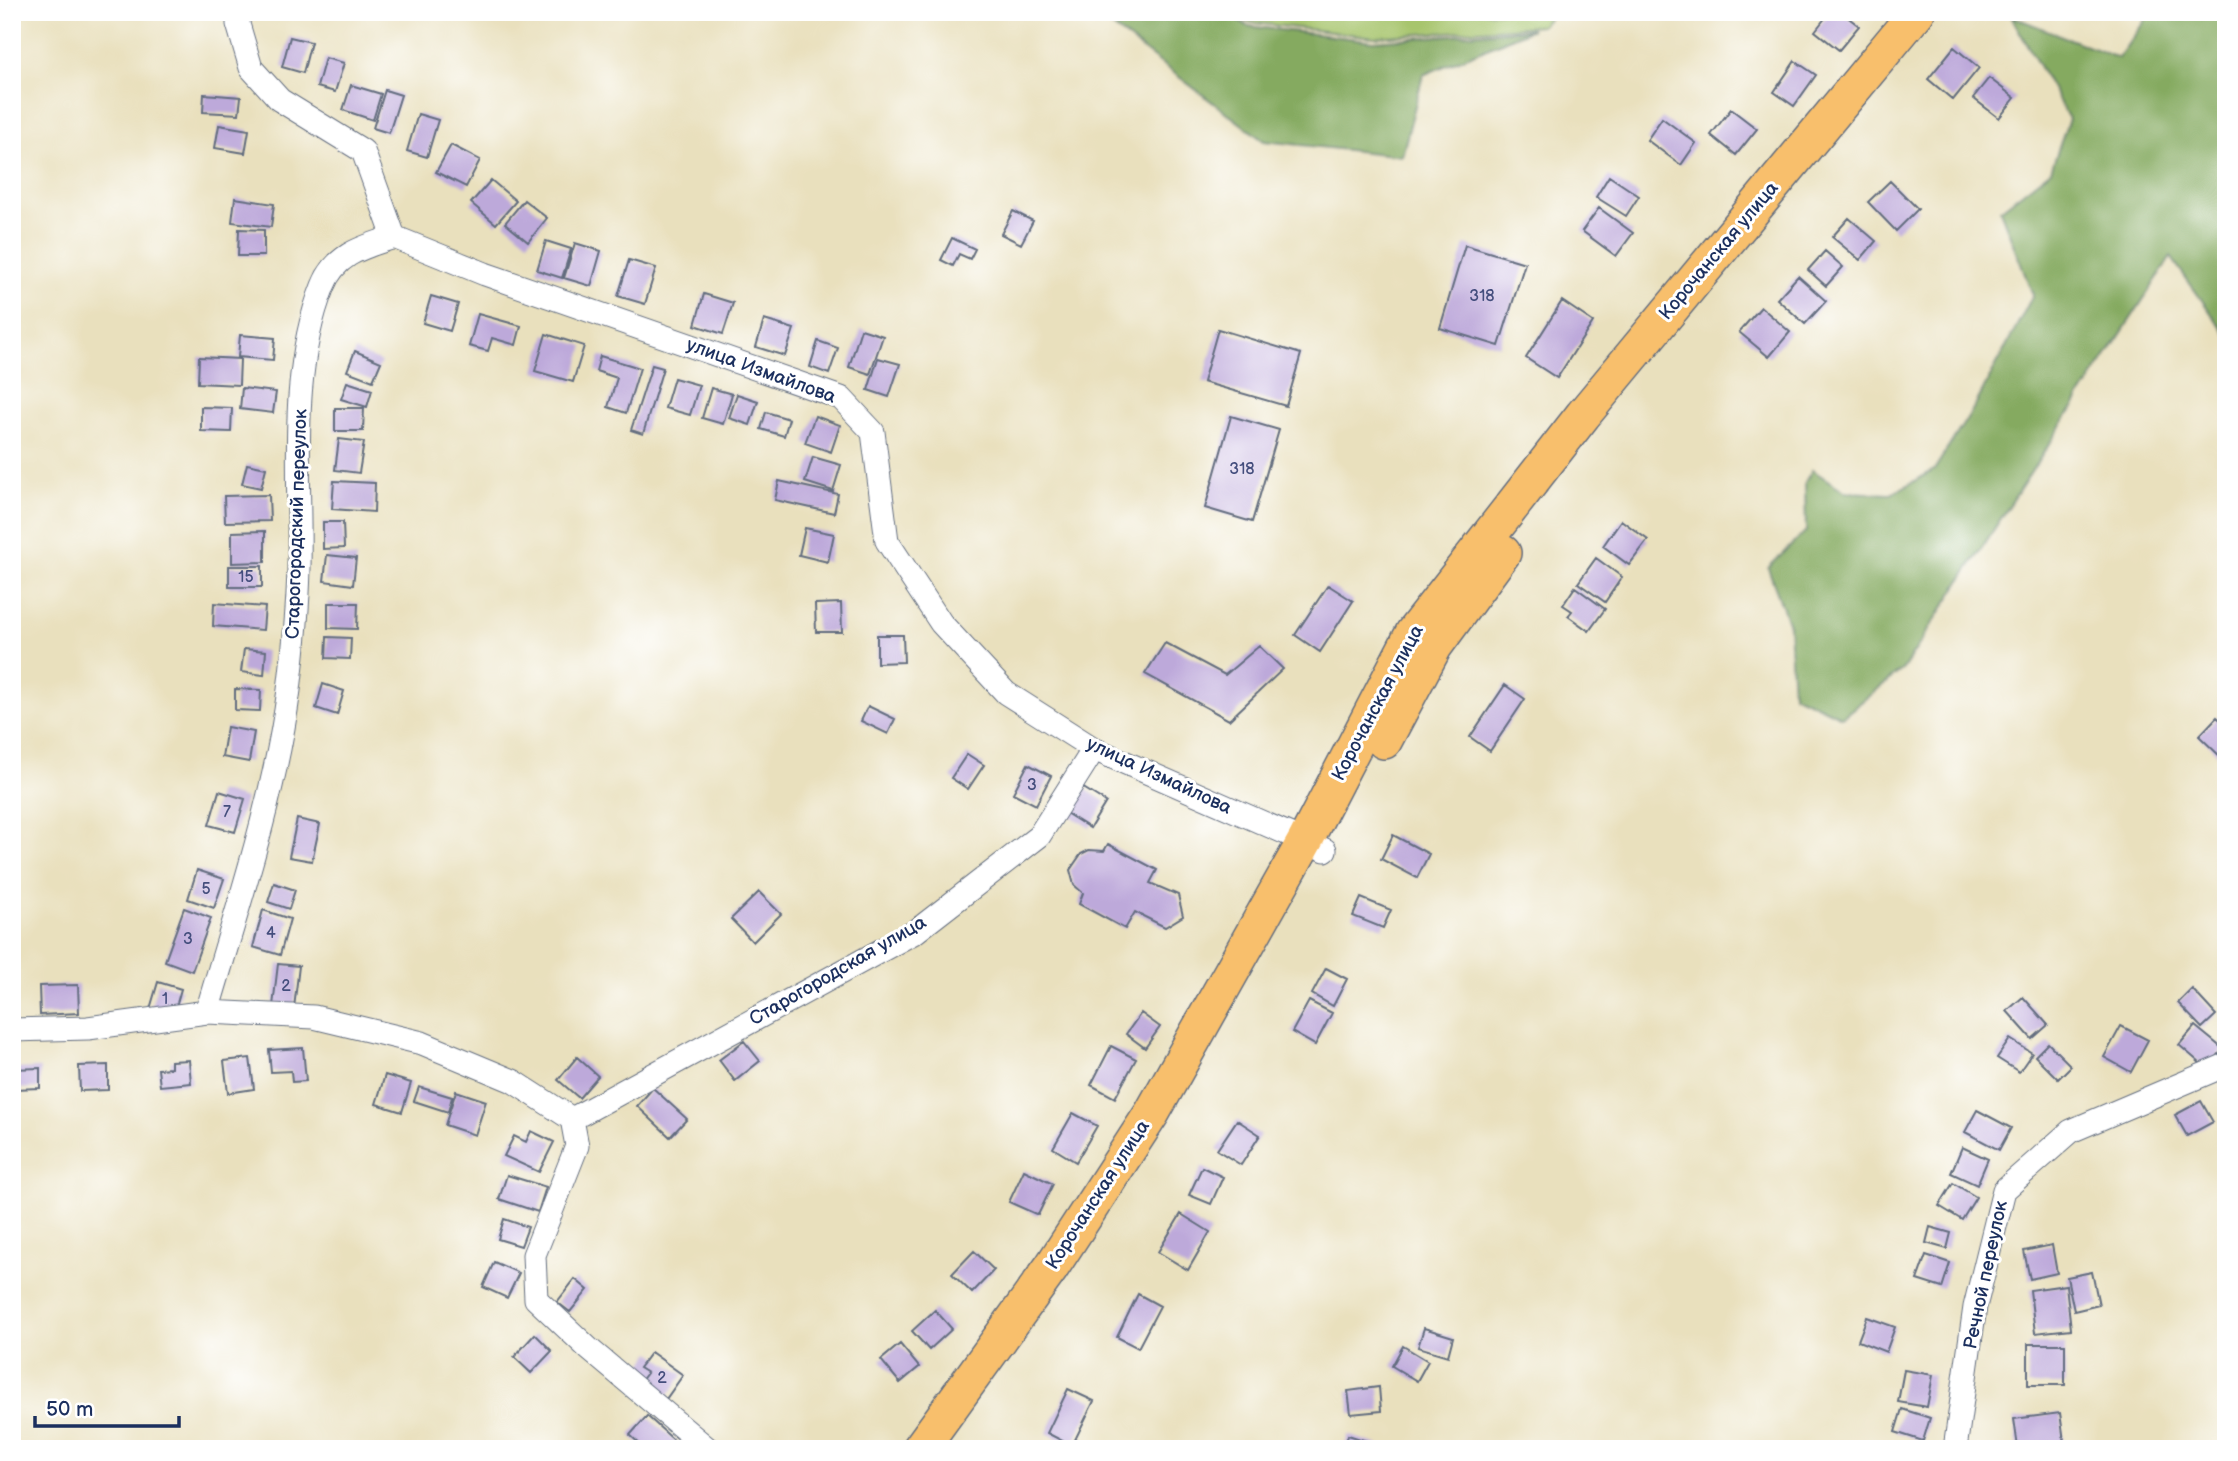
<svg xmlns="http://www.w3.org/2000/svg" width="2238" height="1461" font-family="'Balsamiq Sans',sans-serif">
<rect width="100%" height="100%" fill="#fff"/>
<filter id="ink" filterUnits="userSpaceOnUse"><feTurbulence type="fractalNoise" baseFrequency=".0143" numOctaves="2"/><feDisplacementMap in="SourceGraphic" scale="14" xChannelSelector="R" yChannelSelector="G"/><feConvolveMatrix kernelMatrix="1 2 1 2 8 2 1 2 1" color-interpolation-filters="sRGB"/></filter>
<filter id="wash" filterUnits="userSpaceOnUse"><feTurbulence type="fractalNoise" baseFrequency=".00686" numOctaves="4" result="noise"/><feDisplacementMap in="SourceGraphic" scale="28" xChannelSelector="R" yChannelSelector="G"/><feGaussianBlur stdDeviation="1.57" result="paint"/><feColorMatrix in="noise" values="0 0 0 0 0 0 0 0 0 0 0 0 0 0 0 0 0 1.4 0 .05"/><feComposite in="paint" operator="in"/></filter>
<g filter="url(#wash)">
<rect width="100%" height="100%" fill="#e9e0bd"/>
<path fill="#a7c56d" stroke="#617a66" stroke-width="2" d="M1233,12h322l-14,14 -167,11 -127,-15z"/>
<path fill="#85aa60" stroke="#506c5f" stroke-width="2" d="M1093,12h134l20,14 127,15 158,-12 -109,46 -21,81 -138,-15z
M2147,12h79v322l-55,-77 -268,412 -61,48 -49,-23 -4,-69 -21,-57 38,-37 -1,-49 7,-12 34,22 45,2 43,-24 42,-66 57,-109 -33,-85 51,-40 18,-51 -58,-103 107,42 26,-36z"/>
<g id="blocks">
<path fill="#bda9da" d="M1830,12h11l18,14 -20,24 -24,-19z
M290,37l21,5 -8,31 -21,-6z
M1954,47l25,21 -26,32 -25,-21z
M325,58l19,5 -9,29 -18,-5z
M1795,61l21,14 -22,31 -20,-14z
M1989,78l26,20 -16,20 -26,-20z
M351,85l30,9 -8,26 -30,-10z
M385,90l16,5 -12,38 -16,-5z
M204,94l37,3 -2,17 -36,-2z
M1731,109l26,20 -21,26 -25,-20z
M418,114l20,6 -11,37 -20,-6z
M1662,118l34,25 -15,22 -34,-25z
M219,125l30,5 -4,23 -30,-5z
M451,145l29,15 -14,27 -30,-15z
M1609,176l30,20 -13,20 -30,-19z
M491,180l25,21 -20,23 -25,-21z
M1890,181l28,28 -22,22 -28,-29z
M235,198l39,6 -3,23 -39,-5z
M524,200l23,18 -19,24 -23,-19z
M1599,208l34,25 -17,23 -34,-25z
M1013,211l20,10 -12,23 -20,-10z
M1849,218l27,23 -16,19 -28,-23z
M239,229l25,1v26h-26z
M952,238l23,11 -5,10 -11,-5 -6,12 -12,-6z
M546,241l25,8 -9,29 -25,-8z
M575,243l26,8 -10,35 -27,-8z
M1465,245l60,18 -26,83 -59,-18z
M1825,251l18,16 -17,19 -18,-16z
M629,260l27,8 -11,36 -27,-8z
M1798,276l28,25 -21,23 -28,-25z
M704,294l29,9 -10,31 -28,-9z
M431,296l27,8 -8,27 -27,-8z
M1562,301l31,21 -36,56 -31,-20z
M1761,307l29,25 -21,25 -30,-25z
M478,314l43,12 -5,19 -24,-7 -4,13 -19,-5z
M764,320l30,9 -9,27 -29,-9z
M861,329l22,7 -13,38 -21,-7z
M1218,329l83,25 -15,52 -83,-24z
M546,334l38,12 -11,36 -38,-11z
M240,335l35,3 -2,22 -35,-3z
M818,341l20,7 -9,26 -19,-7z
M355,351l26,11 -8,19 -26,-10z
M600,356l40,12 -14,45 -18,-6 9,-29 -21,-7z
M199,357l41,2 -1,26 -41,-2z
M878,358l22,6 -11,33 -21,-7z
M652,365l11,3 -20,66 -12,-4z
M674,378l25,7 -9,30 -25,-7z
M347,382l25,8 -5,17 -26,-8z
M242,388l34,4 -3,21 -33,-4z
M711,388l21,6 -9,30 -21,-6z
M737,394l21,7 -8,24 -21,-7z
M201,407l31,1 -1,24 -30,-1z
M335,408h29l-1,23h-28z
M766,412l23,7 -5,17 -23,-7z
M815,416l25,9 -9,27 -26,-9z
M1231,416l48,14 -27,92 -47,-14z
M339,439l25,3 -5,31 -24,-3z
M813,457l28,8 -8,26 -28,-9z
M247,464l19,4 -5,20 -19,-4z
M334,481l41,2 -1,29 -42,-3z
M779,481l59,13 -4,19 -59,-13z
M269,495l1,26 -45,1 -1,-26z
M1621,520l27,20 -19,25 -26,-19z
M323,522h20l1,26 -21,1z
M805,528l29,6 -6,28 -29,-7z
M265,531v31l-33,1v-31z
M327,555l29,3 -3,27 -29,-4z
M1596,558l26,19 -17,25 -27,-19z
M229,566h33v21h-33z
M1328,585l25,16 -33,51 -25,-17z
M1575,587l30,22 -16,22 -21,-15 4,-5 -9,-6z
M214,603l51,4 -2,23 -50,-4z
M328,603h30l-1,26 -29,-1z
M841,603l1,29h-26l-1,-28z
M877,635h26l1,27 -27,1z
M327,637l24,1 -1,21 -24,-1z
M1165,643l60,32 34,-29 24,23 -54,51 -84,-46z
M244,649l22,2 -2,24 -23,-3z
M323,684l21,7 -7,24 -21,-7z
M1505,685l20,14 -35,52 -20,-14z
M235,689l26,1 -1,21 -25,-1z
M868,706l27,13 -7,15 -27,-13z
M2217,717l9,8v29l-4,4 -23,-22z
M227,727l27,5 -5,30 -27,-5z
M967,754l17,11 -16,24 -17,-11z
M1028,764l23,12 -15,29 -23,-12z
M1077,784l29,18 -16,26 -29,-18z
M219,791l26,8 -10,33 -26,-7z
M297,819l23,5 -8,37 -23,-4z
M1393,835l36,19 -12,24 -36,-19z
M1108,844l49,26 -7,13 28,12 5,21 -18,11 -30,-15 -10,17 -46,-25 4,-11 -9,-8 -4,-15 11,-16 8,-4 15,1z
M197,870l27,9 -10,29 -26,-9z
M274,883l21,7 -6,19 -21,-7z
M759,892l22,22 -28,28 -22,-23z
M1361,898l30,12 -8,18 -30,-12z
M184,908l27,10 -19,53 -27,-10z
M263,910l27,9 -10,36 -27,-8z
M278,964l21,2 -5,42 -21,-2z
M1326,968l21,11 -14,27 -21,-12z
M158,982l23,7 -8,28 -23,-8z
M78,985l1,28 -39,2 -1,-29z
M2192,989l24,26 -14,13 -24,-25z
M2023,997l25,28 -16,14 -25,-28z
M1309,1001l23,12 -17,32 -23,-13z
M1141,1013l19,14 -15,21 -19,-14z
M2121,1026l27,14 -17,32 -27,-15z
M2195,1026l28,23 -16,20 -28,-24z
M2010,1039l22,14 -13,19 -22,-14z
M744,1041l16,20 -25,20 -16,-21z
M2048,1043l23,23 -13,13 -23,-23z
M1111,1046l25,13 -21,39 -24,-13z
M303,1048l3,33 -14,1 -1,-11 -20,1 -2,-22z
M577,1057l21,19 -19,22 -21,-18z
M250,1058l4,31 -26,4 -4,-32z
M189,1060l2,23 -31,3 -2,-17 13,-1v-7z
M108,1065v25l-28,1 -1,-25z
M40,1068v20l-26,1 -1,-20z
M385,1075l26,8 -9,29 -26,-8z
M419,1087l33,10 -4,15 -34,-11z
M653,1088l34,31 -17,18 -33,-31z
M456,1091l30,10 -11,34 -30,-10z
M2201,1101l12,21 -26,14 -12,-21z
M1977,1110l34,18 -12,22 -34,-18z
M1073,1113l24,13 -21,36 -23,-14z
M1237,1120l23,15 -19,30 -24,-15z
M531,1131l23,11 -15,30 -35,-16 10,-20 12,6z
M1962,1147l26,12 -11,26 -26,-12z
M1202,1167l21,10 -12,27 -22,-9z
M1024,1170l29,14 -15,31 -29,-13z
M507,1175l39,12 -8,25 -39,-13z
M1953,1183l23,14 -14,23 -23,-14z
M1181,1214l29,18 -22,38 -30,-18z
M504,1219l24,8 -7,19 -23,-7z
M1930,1227l21,6 -4,16 -21,-6z
M2052,1245l5,28 -27,6 -6,-28z
M974,1251l20,19 -22,23 -20,-19z
M1926,1255l24,8 -8,25 -25,-8z
M494,1262l25,11 -12,25 -24,-11z
M2092,1272l7,33 -25,6 -7,-34z
M575,1279l13,11 -18,22 -13,-10z
M2066,1285l5,44 -36,4 -5,-43z
M1138,1294l22,12 -22,42 -21,-11z
M935,1310l17,19 -23,21 -17,-19z
M1867,1317l28,10 -9,25 -28,-11z
M1424,1328l29,9 -5,19 -30,-9z
M535,1334l17,17 -21,22 -17,-16z
M900,1344l19,23 -19,16 -19,-23z
M2028,1344h37v41h-37z
M1403,1346l25,15 -11,20 -25,-15z
M651,1352l32,23 -17,24 -25,-18 6,-8 -8,-5z
M1904,1370l29,5 -6,32 -29,-5z
M1379,1387l2,24 -30,3 -3,-23z
M1068,1389l26,12 -22,45 -25,-13z
M1902,1409l28,9 -7,23 -28,-9z
M2060,1413l4,28 -46,6 -4,-28z
M647,1416l29,26 -6,7h-25l-15,-14z
M1348,1435l31,10 -1,4h-34z"/>
</g>
</g>
<g filter="url(#ink)">
<use href="#blocks" fill-opacity="0" stroke="#636d7f" stroke-width="2"/>
<g fill="none" stroke-linecap="round" stroke-linejoin="round">
<defs>
<path id="street" d="M239,12l-1,12 13,44 29,32 83,51 31,86 91,37 356,124 32,34 14,109 54,82 65,70 88,56 231,101
M207,1012c31,-106 67,-212 82,-322 5,-40 9,-82 10,-122 2,-93 -11,-194 24,-282 13,-33 41,-39 71,-49
M12,1030l76,-2 119,-16 107,5 108,26 91,38 59,38 5,27 -43,109 2,44 53,50 119,100
M572,1119l343,-187 124,-96 55,-87
M1955,1449l20,-142 29,-117 67,-59 155,-66"/>
<path id="primary" d="M1384,741l50,-94 69,-94
M920,1449l131,-181 101,-155 153,-272 108,-208 170,-218 334,-403"/>
</defs>
<use href="#street" stroke="#636d7f" stroke-width="25"/>
<use href="#primary" stroke="#636d7f" stroke-width="38"/>
<use href="#street" stroke="#fff" stroke-width="23"/>
<use href="#primary" stroke="#f8bf6c" stroke-width="35"/>
</g>
</g>
<g text-anchor="middle" dominant-baseline="central" stroke-width="6" stroke-linejoin="round" paint-order="stroke">
<g font-size="16" fill="#444e7d">
<text x="1482" y="296">318</text>
<text x="1242" y="469">318</text>
<text x="246" y="577">15</text>
<text x="1032" y="785">3</text>
<text x="227" y="812">7</text>
<text x="206" y="889">5</text>
<text x="271" y="933">4</text>
<text x="188" y="939">3</text>
<text x="286" y="986">2</text>
<text x="165" y="999">1</text>
<text x="662" y="1378">2</text>
</g>
<g font-size="19" fill="#1b2f5e" stroke="#fff">
<text transform="translate(1719 251) rotate(-50)">Корочанская улица</text>
<text transform="translate(761 371) rotate(20)">улица Измайлова</text>
<text transform="translate(297 524) rotate(-88)">Старогородский переулок</text>
<text transform="translate(1378 703) rotate(-62)">Корочанская улица</text>
<text transform="translate(1159 776) rotate(25)">улица Измайлова</text>
<text transform="translate(838 971) rotate(-30)">Старогородская улица</text>
<text transform="translate(1098 1195) rotate(-57)">Корочанская улица</text>
<text transform="translate(1986 1275) rotate(-78)">Речной переулок</text>
</g>
</g>
<rect width="2238" height="1461" fill="none" stroke="#fff" stroke-width="42"/>
<path d="M35 1416v10h144v-10" fill="none" stroke="#1b2f5e" stroke-width="3.5"/>
<text x="46" y="1416" font-size="21" fill="#1b2f5e" stroke="#ffffff" stroke-width="5" paint-order="stroke">50 m</text>
</svg>
